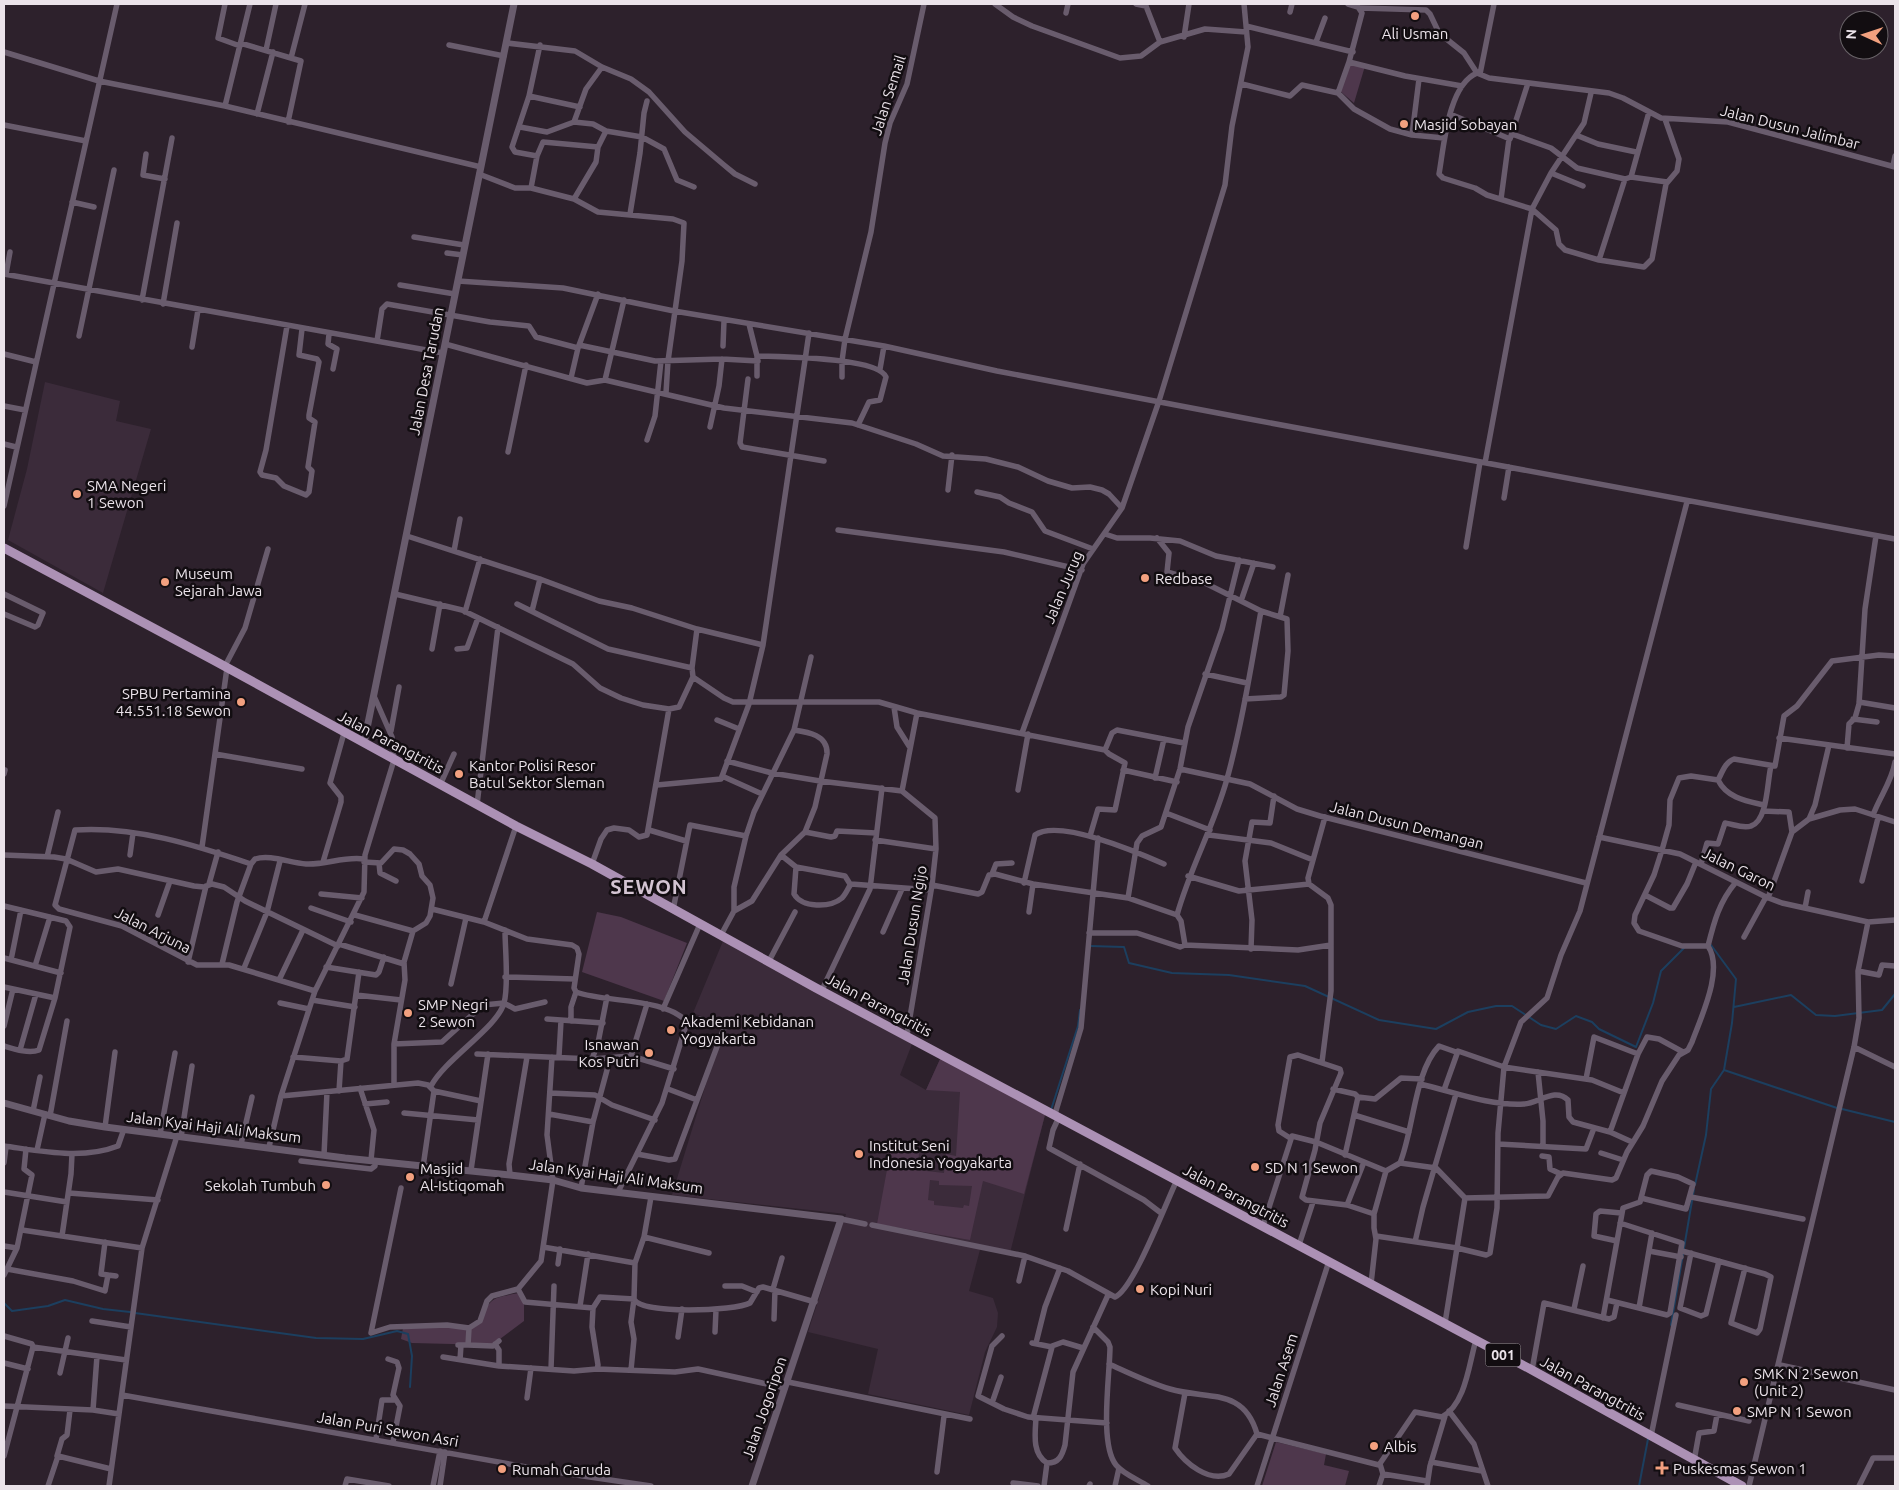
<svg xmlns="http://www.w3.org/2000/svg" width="1899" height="1490" font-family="Ubuntu,sans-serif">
<rect width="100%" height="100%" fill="#2d212c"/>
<path fill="#3b2b3a" d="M45,382l75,19 -4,20 35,8 -48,164 -95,-53 19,-71z
M723,941l189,103 -12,31 26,15 15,-33 104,58 -35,138 -29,-7 -12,45 24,7 5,15 -1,14 -12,25 -16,63 -101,-21 10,-45 -70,-17 38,-118 -174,-19 52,-170 -31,-12z"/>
<path fill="#4e374c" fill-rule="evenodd" d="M1350,63l15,3 -11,37 -14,-12z
M597,912l24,5 66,26 -23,58 -82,-29z
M941,1057l104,58 -21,79 -41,-13 -13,59 -93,-16 14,-76 28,3 -1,19 26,3 2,-19 10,2 4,-64 -34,-2zM930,1180l9,1v4l33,1 -3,20 -5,-1 -1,3 -29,-3v-4l-6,-1z
M519,1293l5,11v17l-32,24 -80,-2 -11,-4 2,-11 43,-2 23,4 12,-7c8,-26 11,-25 38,-30z
M1276,1442l50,12 -2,11 25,6 -4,15h-83z"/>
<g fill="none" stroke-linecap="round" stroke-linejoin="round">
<path stroke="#1c3f5f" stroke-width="2" d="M1090,946l34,1 5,16 43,10 57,2 76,11 74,34 57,9 32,-17 28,-6h16l29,19 15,4 20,-13 16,6 7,7 37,18 17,-44 8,-32 24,-24
M1734,1007l57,-12 25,20 19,1 47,-6 13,-16
M1724,1070l113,38
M1842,1109l53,13
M1051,1110l27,-84 2,-16
M1695,1185l11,-50 5,-46 13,-19 8,-47 4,-44 -25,-34
M4,1303l8,8 36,-5 17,-6 38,9 27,3
M135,1313l181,25 47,1 34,-8 11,3 4,22 -2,31
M1671,1325l23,-136
M1639,1486l9,-47"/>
<path stroke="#695c6d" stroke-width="5.5" d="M225,4l-7,34 22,8
M995,4l18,13 19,9 88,32 21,-2 19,-14 45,-13 41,3
M1136,4l10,2 14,36
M1348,4l10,3 4,6 -13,49 56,14 57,10
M1360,8l66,2 4,4 9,19 25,20 13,20
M1290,12l2,-8
M1066,13l2,-9
M1246,26l107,26
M1184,37l5,-33
M1316,42l9,-24
M240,43l61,18 -13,61
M507,43l68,8 27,16 29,12 18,13 36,40 39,33 11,9 20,10
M449,45l55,11
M266,50l10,-46
M4,52l95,29 126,25 256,61
M291,58l14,-54
M1480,74l14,-70
M1242,84l48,12 12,-11 36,8 16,16 36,20 22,6 32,3
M1338,93l11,-31
M529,96l51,11
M225,106l25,-102
M257,114l16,-62
M1450,114l60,25 18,-56
M1665,119l14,40 -2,12 -11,13 -14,75 -8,8 -45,-7 -34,-10 -6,-6 -3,-14 -24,-21 -45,-14 -12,-7 -32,-10 -4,-4c5,-28 9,-89 38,-101l12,5 120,15 14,5 38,20 67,4 167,45
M574,122l12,-33 16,-22
M4,125l82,16
M520,127l27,5 27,-10 19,2 13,7 36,6 22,12 13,31 17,7
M1512,134l39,14 26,20 48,11 6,-2 36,5
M1412,135l7,-56
M1576,135l22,9 38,8
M146,154l-3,21 22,4
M537,156l-22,-4 -3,-5 17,-51 11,-51
M1893,166l2,-10
M1551,173l32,13
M479,174l36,14h16l43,11 24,13 75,7 11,4 -2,38 -14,100 -2,32
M1631,177l18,-65
M531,188l6,-32 6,-14 55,5
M574,199l22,-37 2,-15 8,-16
M1501,199l8,-60
M72,202l22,5
M630,214l10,-61 4,-40 3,-12
M414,237l50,8
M447,253l16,2
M1599,260l26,-81
M4,274l439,79
M6,274l4,-22
M458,281l105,7 111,23 210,35 113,25 247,47 651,121
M400,285l55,9
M142,300l30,-162
M163,304l14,-81
M749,324l8,32v20
M287,326l-21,124 -6,22 2,3 14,3 8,8 22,9 3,-3 3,-21 -4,-4 7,-45 -6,-4v-3l10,-53 -2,-3 -18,-4 3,-26
M329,334l-1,10 9,5 -4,20
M79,336l35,-166
M377,341l5,-32 5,-5 103,18 39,4 7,11 42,11
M445,344l142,39 18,-3 119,28 128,15 64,21 27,12 43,3 32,8 30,14 24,7 18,-1 12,3 7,4 13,14
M579,345l76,16 67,-2 36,2
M723,346l1,-25
M192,347l6,-37
M4,354l32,8
M757,356c23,1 121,1 129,21l-6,23 -11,2 -11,23
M880,369l4,-23
M842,377v-16l3,-22 26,-107 14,-89 5,-20 17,-39 17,-80
M571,378l7,-30 20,-54
M748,379l-8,64 2,4 82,14
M605,380l19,-80
M4,406l21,4
M710,427l9,-41 3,-27
M647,440l8,-24 6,-55
M4,444l12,3
M508,452l18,-87
M1485,463l47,-254 19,-36 33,-50 7,-30
M948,490l4,-35
M977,492l23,5 9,6 23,9 13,19 48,18
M1504,498l5,-31
M4,506l113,-502
M838,530l166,22 78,18
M1105,534l12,4h33l30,3 36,15 57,11
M407,536l133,43 59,22 33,7 65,21 66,16
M1157,538l12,15 -2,19 38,11 56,28 26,8 1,32 -4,44 -3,2 -36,2
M1466,547l14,-85
M454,551l6,-32
M4,594l39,19 -5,12 -3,2 -31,-13
M395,594l67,16 111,54 27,24 21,10 22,7 26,4 10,-2 14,-30 -1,-9 -84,-19 -91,-45
M1241,601l13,-38
M532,611l8,-32
M465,612l15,-53
M1280,617l8,-42
M432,649l8,-45
M457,649l10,-1 11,-30
M225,666l20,-38 23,-79
M692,668l5,-39
M1205,674l42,9
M693,677l31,21 9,4h146l38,11 188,37 7,-17 5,-3 67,13
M1859,702l36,6
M894,707l3,20 12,19
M1853,719l24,3
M717,720l22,9
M391,731l8,-44
M1022,733l61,-169 39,-56 37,-107 66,-216 7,-59 16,-79 -4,-43
M1779,738l116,16
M1847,748l2,-24 6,-6 4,-14 6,-95 11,-73
M215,754l87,15
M727,761l45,12 48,8 82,10 33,27 1,31 -4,36 -25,150
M1180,769l70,15 47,25 23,7 266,67
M1123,770l54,12
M4,774l1,-4
M722,776l40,18
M1155,778l9,-39
M1718,780c9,18 28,21 46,25
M440,785l14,-31
M657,785l64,-6 28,-75 14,-59 46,-312
M1018,790l10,-56
M902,791l15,-78
M477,805l21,-178
M1763,811l26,1 3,20
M1166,813l44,17
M1873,815c7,-19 19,-34 22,-53
M1809,819l31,-9 15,-1 40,13
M649,830l37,11
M805,832l26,5 4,-1 2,-5 39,2
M1209,835l62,8 42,17
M1090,836l8,-27 17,1 10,-47 -16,-9 -4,-4
M1599,837l81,17 86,43 16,6 86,19 27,-2
M875,840l61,9
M202,847l25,-179
M4,855l50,2 12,2 30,13 22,-3 76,17 10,1 8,-3 12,3 21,14 93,45
M130,855l3,-22
M781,855l15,12 -2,27c8,14 36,14 48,4 4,-4 6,-10 9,-14l80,6
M47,857l11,-45
M323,862l18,-60v-5l-11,-14 14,-50
M364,862l17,1 13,-14 9,1 7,4 9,10 3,12 8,9 3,13 -3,18 -4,7 -13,8 -9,31 1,18 -11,64v41
M379,863l1,10 16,8
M251,864c-56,-19 -116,-38 -176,-34l-20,75 4,4 63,17 75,39h32l86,26
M592,864l9,-25 6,-9 7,-2 15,2 10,7 8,-2 22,-126
M1701,864l6,-21 11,1 7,-21c8,1 18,6 26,3 17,-5 16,-45 20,-60
M796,867l49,9 5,8
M992,874l4,-10 16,-1
M1188,876l51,15 70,-7
M1862,881l16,-63
M1024,883l11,-48c24,-17 104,18 129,29
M209,884l9,-32
M932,885l46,9 4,-2 7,-17 6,-1 38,10 95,14 49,17 4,6 4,24
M321,894l41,4
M1645,895l25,13h3l14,-24 9,-22
M1128,898l9,-55 5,-7 19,-9 19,-58 8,-42 34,-98 17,-69
M1768,898l24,-66 17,-13 6,-14 14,-60
M4,906l62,15 4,6 -15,71 -16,52c-10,4 -25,-1 -35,-4
M311,908l40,14
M1805,908l3,-16
M432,909l52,13 43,17 45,6 5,3 2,6 -5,34 2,4 -5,15v14
M673,910l17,-85 56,11
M734,911l18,-10 29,-46 24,-23 10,-25 12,-53c1,-19 -19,-22 -33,-24
M1029,912l4,-28
M158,915l12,-34
M355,915l58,16
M1177,915c13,-47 37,-89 50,-136 15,-55 24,-112 34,-168
M484,922l32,-96
M883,932l19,-43
M1089,933h48l43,14 5,-2 113,5 33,-5
M721,935l13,-24v-24l12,-51 8,-24 40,-82 17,-73
M1744,937l22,-40
M339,944l65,20
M1708,946h-26l-43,-15 -5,-8 1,-8 19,-40 8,-25 7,-25 1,-25 9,-22 12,-2 27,4c4,-7 7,-18 16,-21l41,7 9,-50 13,-10 35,-45 47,-6 16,1
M1251,949l1,-29 -7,-59 7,-39 18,1 4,-27
M4,958l57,15
M11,960l10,-50
M769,961l26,-49
M188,962l18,-76
M222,964l15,-62 14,-38 4,-5c15,-5 35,4 51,5 20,1 38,-8 58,-5
M35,966l15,-49
M326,967l50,8 3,-3 5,-15
M244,968l23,-56 13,-51
M1858,971l21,4 3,-10 13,1
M505,977l70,2
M279,980l24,-50
M451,984l15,-66
M4,987l51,11
M822,990l48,-101 12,-101
M576,992c29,11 89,5 111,30l14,-3 23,9 -49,131 -6,1 -32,-6
M356,995l45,5
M312,1000l43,7
M280,1003l29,6
M663,1009l37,-85
M547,1019l56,4
M4,1026l9,-37
M394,1044l48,-2 41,-37 21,-2 11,6 30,-7
M1854,1047l41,20
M20,1050l16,-56
M477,1054l115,5 39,-3 43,13
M559,1056l2,-35
M631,1056l16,-52
M293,1057l48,4 6,-2 12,-87
M592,1059l6,-16 9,-46
M1322,1062l9,-71v-86l-3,-7 -19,-14 -1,-6 17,-61
M1538,1072l5,49v25
M1586,1079l8,-42 44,17
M1420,1084c34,8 69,22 104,20 15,-1 31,-17 44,-4l1,17 4,5 37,10 22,10
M431,1086c14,-27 66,-58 73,-83 5,-17 1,-54 1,-73
M360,1088l14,42 -3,30
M668,1089l29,11
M1333,1089l22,5 3,3 -13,58
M1444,1090l14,-39 46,16 88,13 32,13
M339,1091l2,-30
M550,1093l45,2 17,10 43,15
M281,1096l137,-13 10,2 6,6 47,10
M1358,1097l17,2 26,-21 21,1
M365,1104l22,-2
M33,1111l7,-34
M404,1113l74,7
M549,1114l44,8
M1055,1114l26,-86 17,-190
M1354,1115l55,17
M50,1116l17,-95
M1059,1117l-6,13 -4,18 95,52 17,13
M105,1127l10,-75
M1610,1132l28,-78 9,-17 12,2 24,13
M160,1134l15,-81
M181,1137l11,-71
M1290,1138l-11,-7 -1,-6 12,-68 8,-2 42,14 1,4 -21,50 -5,27 -13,47 4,3 41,5 27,9
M241,1144l11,-47
M1498,1144l88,5 8,-21
M4,1146c37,5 78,14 114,0l6,-17
M269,1147l12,-51 34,-105 49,-99 1,-37 29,-95 -2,-23 -18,-41
M37,1150l8,-36
M1601,1153l22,7
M324,1155l3,-63
M1542,1156l7,1 1,12 11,5
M301,1161l70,8 4,-3v-5
M4,1163l2,-16
M1400,1163c14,-34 14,-91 39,-117l17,6
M423,1167l11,-76
M471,1170l17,-116
M510,1175l-1,-11 18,-107
M401,1188l-30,145 19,-6 57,-2 22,3 11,-7 7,-20 5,-5 26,-7 23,-28 12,-81 -6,-45 5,-78
M581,1188l12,-66 17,-63
M4,1192l63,10
M618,1192l44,-89 25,-81
M69,1193l89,7
M1691,1197l112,22
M1465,1198l83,-2 10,-19 5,-4 49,7 4,-2 11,-26 16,-26 19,-45 17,-26 9,-5 4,-8c9,-25 32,-72 16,-96 6,-24 11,-44 28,-64
M1347,1205l17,-43
M841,1219l24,5
M1620,1223l62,20 -12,70 -3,2 -28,-7
M872,1225l153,31 43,15 47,26c19,-8 51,-95 62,-117
M1263,1226l29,-90 24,6 70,29
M1066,1229l14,-65
M22,1230l120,18
M62,1236l9,-62 1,-20
M1376,1236l81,12 -12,75
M644,1237l65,16
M1617,1241l-23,-5 2,-22 4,-3 21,2
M1415,1242l8,-35 33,-113
M1299,1245l14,-43
M4,1246l13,2
M543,1247l92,16 9,-26 7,-40
M1649,1251l32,6
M1682,1251l83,23 6,3 -11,52 -3,4 -26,-10 14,-55
M1691,1253l-11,55 21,8 5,-2 13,-53
M635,1263l-1,36c7,16 101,12 116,4l9,-15 4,-1 52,15
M558,1264l2,-15
M7,1269l66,12 32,10 3,-16 -7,-1 4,-32
M4,1275l13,-27 15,-73 -8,-6 2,-20
M108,1275l8,1
M1019,1281l6,-25
M1371,1284l5,-45 -2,-11v-14l12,-43 14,-8 36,5 29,30 -8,50 29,7 4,-2 7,-45 1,-75 6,-66 17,-45 26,-24 14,-43 19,-44 107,-409
M725,1286h17l15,6
M518,1289l7,13 68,6 7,-11 34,2 -3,23 3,17 -3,31
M773,1289l9,-31
M1607,1300l32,8 13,-75
M580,1306l8,-52
M1574,1309l9,-43
M1603,1318l20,-110 17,-6 7,-27 4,-4 27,6 15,7 -7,25 -45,-11
M774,1319l1,-29
M92,1321l39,6
M1093,1327l15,15 2,5c0,27 -11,97 6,118 7,9 23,15 32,21
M715,1332l1,-22
M4,1336l28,8 1,3
M1002,1336l-10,10 -14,50 26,13 24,8 79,6
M678,1337l4,-28
M1032,1343l20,4 -19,71
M1036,1343l9,-36 15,-39
M495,1344l4,6v16
M458,1345h10l1,-17
M468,1345l25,1 6,-5
M1052,1346l11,-4 20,6
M97,1356l-4,54 26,4
M443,1357l56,9 75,5 23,-2 1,-4 -6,-38 1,-19
M388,1359l9,3 2,6 -6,27 7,11 -7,36
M460,1360l1,-15
M4,1363l24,6
M1109,1364c20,9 40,19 61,25 37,11 74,-2 87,45
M1780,1365l115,25
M551,1369l3,-83
M597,1369l78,3 23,-3 87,19
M1532,1370l12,-67 65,16 5,-2 3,-14
M60,1373l8,-35
M788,1382l182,37
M1185,1393l-10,55c10,15 34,35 54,26l28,-40
M122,1395l427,76 102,15
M527,1398l4,-30
M992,1403l9,-26
M1678,1405l71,16
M4,1406l89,4
M1449,1411l25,33 14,42
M1036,1418c-1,16 -4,36 11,45 12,0 15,-7 18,-18l8,-73 35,-77
M1257,1434l122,31 36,-53 27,5c24,-13 27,-54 34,-77
M1651,1436l25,-121
M376,1439l6,-39h14
M4,1456l29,-109 93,13
M57,1456l5,-17 5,-4 3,-25
M1694,1461l5,-28 15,-2 3,-16
M1431,1462l51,9
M937,1472l7,-56
M1383,1474l44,7
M1013,1483l25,3
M48,1486l10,-30 53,13
M109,1486l33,-238 35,-112
M345,1486l2,-7 42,7
M433,1486l7,-35
M440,1486l5,-34
M1044,1486l3,-23
M1089,1486l1,-2
M1115,1486l4,-18
M1257,1486l72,-225
M1379,1486l4,-12 -3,-10
M1427,1486l3,-20 15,-50
M1749,1486l105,-439 5,-29 -1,-47 10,-49
M1859,1486l14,-28h22"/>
<path stroke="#695c6d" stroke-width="7" d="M364,743l150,-739
M4,1103l65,18 36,6 240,31 165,17 43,5 28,8 260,31 -89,267"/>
<path stroke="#ac91b5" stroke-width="9" d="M4,548l211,113 301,165 76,38 224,124 716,382 210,116"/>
</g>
<g fill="#f2a07f" stroke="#120d11" stroke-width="2">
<circle cx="1415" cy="16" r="5"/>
<circle cx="1404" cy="124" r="5"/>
<circle cx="77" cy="494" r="5"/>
<circle cx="1145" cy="578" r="5"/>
<circle cx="165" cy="582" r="5"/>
<circle cx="241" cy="702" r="5"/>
<circle cx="459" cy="774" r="5"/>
<circle cx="408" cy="1013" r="5"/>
<circle cx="671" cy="1030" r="5"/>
<circle cx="649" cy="1053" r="5"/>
<circle cx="859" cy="1154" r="5"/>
<circle cx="1255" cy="1167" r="5"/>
<circle cx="410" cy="1177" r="5"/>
<circle cx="326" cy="1185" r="5"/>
<circle cx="1140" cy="1289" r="5"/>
<circle cx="1744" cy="1382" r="5"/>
<circle cx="1737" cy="1411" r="5"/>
<circle cx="1374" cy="1446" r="5"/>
<path d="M1659.5 1460.5h5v5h5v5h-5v5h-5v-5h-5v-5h5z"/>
<circle cx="502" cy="1469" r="5"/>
</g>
<g text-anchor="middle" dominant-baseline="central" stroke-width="5" stroke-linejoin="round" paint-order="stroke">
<rect fill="#120d11" stroke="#aaa3a9" stroke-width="1" x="1485.5" y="1343.5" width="35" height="23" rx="4"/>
<g font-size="14" font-weight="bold" fill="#ebe3ea">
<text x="1503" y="1355">001</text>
</g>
<g font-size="15" fill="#ebe3ea" stroke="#120d11" text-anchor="start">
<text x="1415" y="33" text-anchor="middle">Ali Usman</text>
<text x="1414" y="124">Masjid Sobayan</text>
<text x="87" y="485">SMA Negeri<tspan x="87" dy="17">1 Sewon</tspan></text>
<text x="175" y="573">Museum<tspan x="175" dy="17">Sejarah Jawa</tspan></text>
<text x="1155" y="578">Redbase</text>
<text x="231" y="693" text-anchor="end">SPBU Pertamina<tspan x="231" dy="17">44.551.18 Sewon</tspan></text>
<text x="469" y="765">Kantor Polisi Resor<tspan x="469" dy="17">Batul Sektor Sleman</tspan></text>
<text x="418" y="1004">SMP Negri<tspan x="418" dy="17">2 Sewon</tspan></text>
<text x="681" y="1021">Akademi Kebidanan<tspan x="681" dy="17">Yogyakarta</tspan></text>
<text x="639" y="1044" text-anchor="end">Isnawan<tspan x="639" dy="17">Kos Putri</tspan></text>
<text x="869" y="1145">Institut Seni<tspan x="869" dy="17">Indonesia Yogyakarta</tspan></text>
<text x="1265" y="1167">SD N 1 Sewon</text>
<text x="420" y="1168">Masjid<tspan x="420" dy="17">Al-Istiqomah</tspan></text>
<text x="316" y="1185" text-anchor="end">Sekolah Tumbuh</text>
<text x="1150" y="1289">Kopi Nuri</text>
<text x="1754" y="1373">SMK N 2 Sewon<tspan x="1754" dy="17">(Unit 2)</tspan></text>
<text x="1747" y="1411">SMP N 1 Sewon</text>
<text x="1384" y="1446">Albis</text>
<text x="1673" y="1468">Puskesmas Sewon 1</text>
<text x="512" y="1469">Rumah Garuda</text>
</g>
<g font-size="15" fill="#ebe3ea" stroke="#120d11">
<text transform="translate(888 95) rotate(-72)">Jalan Semail</text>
<text transform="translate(1790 127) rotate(14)">Jalan Dusun Jalimbar</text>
<text transform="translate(426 371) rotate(-79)">Jalan Desa Tarudan</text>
<text transform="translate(1063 587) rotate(-67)">Jalan Jurug</text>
<text transform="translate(391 742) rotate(28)">Jalan Parangtritis</text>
<text transform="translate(1407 825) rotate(14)">Jalan Dusun Demangan</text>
<text transform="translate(1739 869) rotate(26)">Jalan Garon</text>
<text transform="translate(912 925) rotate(-81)">Jalan Dusun Ngijo</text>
<text transform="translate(153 930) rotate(27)">Jalan Arjuna</text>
<text transform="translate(879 1005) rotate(28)">Jalan Parangtritis</text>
<text transform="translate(214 1127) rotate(7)">Jalan Kyai Haji Ali Maksum</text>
<text transform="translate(616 1176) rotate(8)">Jalan Kyai Haji Ali Maksum</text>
<text transform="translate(1236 1196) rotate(28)">Jalan Parangtritis</text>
<text transform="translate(1281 1370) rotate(-72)">Jalan Asem</text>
<text transform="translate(1593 1388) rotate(29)">Jalan Parangtritis</text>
<text transform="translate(764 1408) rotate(-71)">Jalan Jogoripon</text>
<text transform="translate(388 1429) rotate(10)">Jalan Puri Sewon Asri</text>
</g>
<g font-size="20" font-weight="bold" letter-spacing="1" fill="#d3c4d2" stroke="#120d11">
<text x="649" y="886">SEWON</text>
</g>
</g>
<rect width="1899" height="1490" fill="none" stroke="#ebe3ea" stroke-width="10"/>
<g transform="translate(1864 35) rotate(273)"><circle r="24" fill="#120d11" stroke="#696368"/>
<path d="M0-4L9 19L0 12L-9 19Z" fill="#f2a07f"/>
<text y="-8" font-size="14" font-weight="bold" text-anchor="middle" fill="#ebe3ea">N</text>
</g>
</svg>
